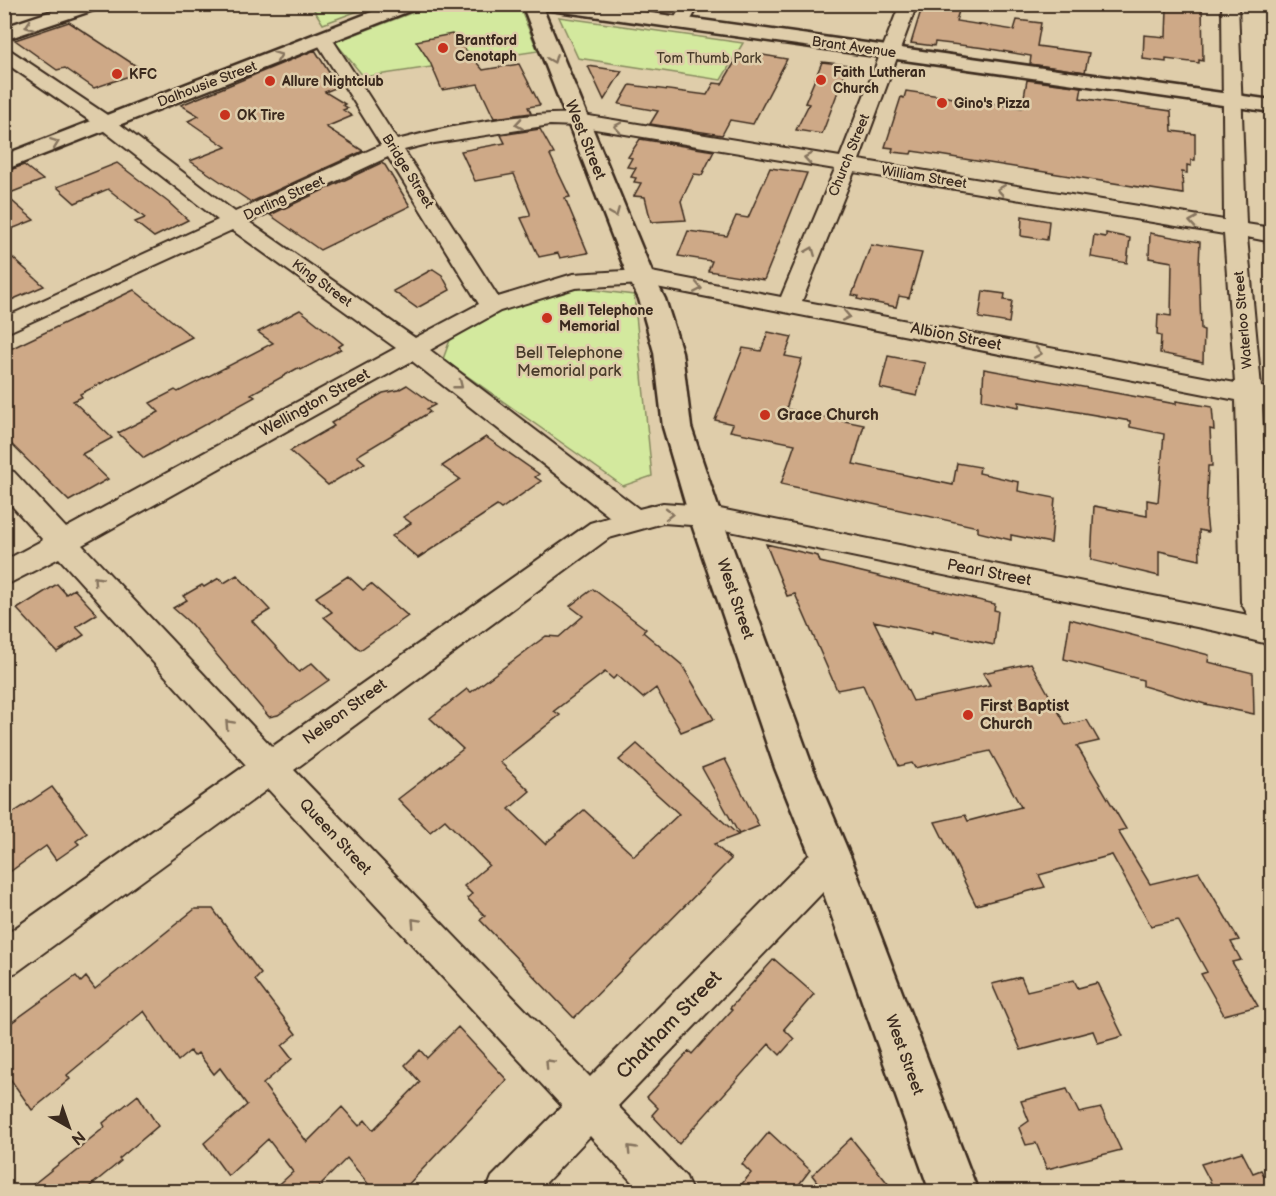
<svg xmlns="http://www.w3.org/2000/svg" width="1276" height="1196" font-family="'Balsamiq Sans',sans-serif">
<rect width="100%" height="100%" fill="#dfcdaa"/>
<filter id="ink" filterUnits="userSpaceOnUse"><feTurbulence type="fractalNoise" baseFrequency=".0167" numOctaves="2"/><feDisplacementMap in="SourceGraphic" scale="12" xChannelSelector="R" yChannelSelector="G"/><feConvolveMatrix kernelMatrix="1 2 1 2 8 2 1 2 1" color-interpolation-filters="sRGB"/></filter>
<g filter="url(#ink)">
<path fill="#d3e99e" stroke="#878a5e" stroke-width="1.5" d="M311,5h63l-51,19z
M432,5h47l42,6 17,40 -174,26 -29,-35z
M559,17l184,26 -22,37 -143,-22z
M578,288l56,7 18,181 -29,10 -180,-127 10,-27 47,-23z"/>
<path fill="#cea987" stroke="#3b2a1e" stroke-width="1.5" d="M923,4h38l-5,17 58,9 3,-10 24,3 -4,23 52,7 -4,19 -55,-8 1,-8 -46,-8 -50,-6 -1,4 -23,-3z
M1172,4h30l1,57 -4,-1v3l-33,-4v3l-23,-3 1,-24 22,2 1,-28 4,1z
M69,22l75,49 -50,17 -29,-20 -8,2 -42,-30z
M452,34l31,36 36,-6 21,41 -12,2 3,6 -37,5 -16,-34 -36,6 -12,-28 -14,-21z
M315,50l23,37 -13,5 20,12 -2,1 5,3 -5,2 9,6 -26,11 37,24 -112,51 -61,-41 36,-14 -38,-26 11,-5 -18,-11z
M739,55l22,3 2,-3 24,4 -34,65 -23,-4 -8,15 -72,-11 8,-13 -39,-7 11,-19 77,10 7,-12 8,1z
M822,62l26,3 -26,69 -26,-4 13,-26 -4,-1z
M588,66l34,5 -18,29z
M1027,80l55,7 -2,11 91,13 1,20 23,3v26h-4v6l-4,-1v8l-5,-1 1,22 -244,-39 -27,-4 -1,3 -19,-2 1,-4 -8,-1 16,-50 3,1 2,-7 116,17z
M540,129l14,25 -4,1 20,42 -5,1 23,55 -28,5 -2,-5 -19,4 -18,-39 9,-2v-3l-16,-39 -39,7 -14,-30 44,-8 -4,-8z
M640,139l74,12 -12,24 -8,-1 -13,27 5,19 -35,2 -6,-25 -11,-1 7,-13 -7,-1 2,-4 -5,-1 5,-9 -9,-1 5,-9 -4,-1z
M117,163l51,39 20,18 -34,17 -19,-15 10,-4 -37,-29 -33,14 -18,-16z
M381,163l4,2 25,41 -90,44 -50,-35z
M24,165l19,15 -38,15 29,25 -30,12v-60z
M770,168l37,5 -43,107 -56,-9 4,-10 -34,-5 10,-25 39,5 9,-20 12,2z
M1022,216l27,5 -2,19 -26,-4z
M1106,233l24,5 -3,25 -36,-6 3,-22 12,2z
M1150,233l50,9 -1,24 2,63 3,1 -1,32 -43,-9 1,-17 -4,-1 1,-21 13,2 1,-54 -23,-4z
M871,245l51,8 -13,45 -10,-2 -3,11 -39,-8 1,-3 -6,-1z
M4,250l40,36 -40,17z
M433,269l9,6 8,15 -33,18 -24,-17z
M134,290l58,47 -112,57 2,3 -9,4 39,37 -30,16 26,25 -39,22 -65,-64v-85z
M983,291l22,3 -1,6 8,1 -3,22 -30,-5z
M300,310l43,34 -5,3 3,2 -40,21 -3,-2 -47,26 4,3 -111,61 -26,-25 41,-21 -9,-9 25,-13 3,2 95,-49 -15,-11z
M768,332l24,5 -7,19 17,3 -16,50 78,16 -11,39 100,21 4,-22 23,4 -1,6 40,9 -1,9 37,7 -4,45 -40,-8v5l-33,-8v-5l-197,-43 14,-40 -65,-13 3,-7 -18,-4 28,-72 18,3z
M888,356l37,7 -8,33 -37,-8z
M984,369l192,35v-3l36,6 2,23 -4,-1 2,37h-4l-2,48 2,18 -9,-2 1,30 -41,-9v25l-68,-16 3,-54 53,10v-16l11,2 6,-68 -34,-7v-6l-111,-19v5l-37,-7z
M407,385l28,20 -8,4 3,3 -73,44 8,7 -37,22 -38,-34 44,-25 -3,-3 52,-30 15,-3z
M486,437l53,37 -4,3 6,4 -40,28 -4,-3 -79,52 -26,-22 19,-13 -8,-6 57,-38 -18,-13z
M766,544l52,12 2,6 175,42 -1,6 4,1 -4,34 -62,-14v2l-58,-12 39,80 77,-16 -7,-12 48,-10 35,62 21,-5 12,21 -22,5 49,83 -8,2 32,53 49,-12 40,68 -8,2 10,18 -9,2 26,44 -34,9 -23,-41 6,-2 -29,-52 -27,6 -39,-71 -73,20 6,12 -69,18 -41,-83 30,-7 3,6 53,-14 -31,-56 -75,17 -3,-5 -13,3 -36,-81 -26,5 -42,-96 -8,2z
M237,575l33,35 -18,11 47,51 13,-9 17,17 -51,35 -9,2 -79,-94 -17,-15 14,-8 -4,-4 19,-11 2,2 15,-9 5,5z
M348,576l15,14 8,-6 37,32 -48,34 -36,-33 8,-5 -16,-15z
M57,584l9,10 8,-5 23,25 -21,13 8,8 -27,17 -40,-43z
M593,589l53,40 -3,3 39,33 32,54 -33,13 -25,-44 -13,10 -26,-23 -4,4 -8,-7 -51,39 6,4 -60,47 30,29 -21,18 36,35 39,-34 50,46 45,-42 -60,-54 18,-16 101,91 -24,9 17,15 -157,159 -94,-98 5,-4 -18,-18 5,-4 -8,-8 25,-21 -44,-45 -15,12 -32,-33 65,-50 -33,-31 37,-29 4,3 75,-56 13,1 24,-21 -13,-10z
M1070,619l139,36 -1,7 45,11 1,41 -49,-10 -62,-18v-6l-79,-21z
M725,759l34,67 -20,8 -37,-66z
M52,787l35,46 -11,8 3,3 -23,16 -10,-14 -42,30v-57z
M195,909h18l48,65 -6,6 41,54 -14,12 10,13 -29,25 44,58 35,-35 17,19 6,-6 8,10 47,-48 -15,-17 15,-15 7,8 31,-31 49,53 -105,111h-28l-27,-33 -33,33h-42l21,-19 -25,-33 -40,37 -24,-33 43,-38 -27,-37 -6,6 -16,-21 -4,3 -4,-5 -12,10 -34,-50 -77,64 3,4 -38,31 -28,-40v-42l72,-52 5,6 5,-5 9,12z
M774,959l40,35 -30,35 10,10 -14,16 -11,-11 -90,100 -27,-29 6,-7 -11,-11 42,-46 3,3 40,-44 -2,-2z
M1021,977l6,14 47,-11 4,8 19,-5 26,53 -25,7 -5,-12 -72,19 -29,-66z
M1067,1089l12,24 22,-5 20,42 -74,19 -11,-26 -10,2 -7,-17 10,-7 -8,-20z
M138,1095l20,31 -39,33 2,2 -37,30h-59l80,-64 -2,-4z
M769,1132l41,38 -16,21h-58l15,-18 -9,-9z
M851,1138l43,53h-70l-12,-16z
M1242,1152l11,21 8,-3 11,21h-64v-4l4,-2 -11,-21z"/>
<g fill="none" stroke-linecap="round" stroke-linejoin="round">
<defs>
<path id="minor" d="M683,4h17l-14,24h-12l-3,-4z
M900,4h17l-58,156 365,60 -2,-216h16l8,220 26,4v14l-25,-5 14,150 11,2v17l-10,-1 10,240 -56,-14 -511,-105 -42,-3 -54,15 -315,232 296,307 228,-231 13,-5 13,5 5,12 -5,12 -226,236 68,71 6,15h-51l-51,-56 -53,56h-51l6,-15 70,-71 -294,-317 -251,183 -13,5v-41l242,-171 -187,-207 -55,28v-25l39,-21 -39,-43v-28l10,3 52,56 330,-180 -164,-118 -228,104v-16l214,-98 -119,-93 -95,-65v-13l6,1 103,69 122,93 146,-67 -67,-107 3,-4h12l68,106c52,-14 127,-28 180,-26l263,43zM550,125l27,1 258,43 -54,128 -140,-27 -68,4 -75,23 -94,-147 24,-6zM388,157l91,147 -64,34 -166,-116zM854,172l370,62 11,149 -433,-82zM641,284l595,116 5,202 7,13 -543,-109 -42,-3 -24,6 -209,-159 70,-39 75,-23zM412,361l198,156 -20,6 -318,224 -190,-202z"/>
<path id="major" d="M73,4h29l-2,4 -96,32v-13z
M392,4h27l-2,4 -413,162v-15z
M522,4h65l685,96v12l-729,-103 111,268 11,22 17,53 9,75 30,89 92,252 38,90 127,334h-48l-119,-334 -36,-90 -86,-252 -26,-89 -9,-75 -15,-53 -11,-22z"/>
</defs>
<use href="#minor" stroke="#3b2a1e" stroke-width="4"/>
<use href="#major" stroke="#3b2a1e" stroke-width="5"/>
<use href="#minor" fill="#dfcdaa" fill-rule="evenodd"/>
<use href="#major" fill="#dfcdaa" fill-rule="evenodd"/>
</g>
<defs><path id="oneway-chevron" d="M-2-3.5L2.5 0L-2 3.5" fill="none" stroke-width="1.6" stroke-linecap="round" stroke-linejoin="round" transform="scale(1.5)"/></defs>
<g stroke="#85735d">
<use href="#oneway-chevron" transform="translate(29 26) rotate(161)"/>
<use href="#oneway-chevron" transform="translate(278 56) rotate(-21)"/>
<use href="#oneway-chevron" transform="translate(553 59) rotate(68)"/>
<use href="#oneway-chevron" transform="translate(519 124) rotate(171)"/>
<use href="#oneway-chevron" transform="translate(618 127) rotate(-171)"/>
<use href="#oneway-chevron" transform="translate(55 143) rotate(-21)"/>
<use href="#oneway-chevron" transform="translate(808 158) rotate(-171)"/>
<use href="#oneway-chevron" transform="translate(1001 190) rotate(-171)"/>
<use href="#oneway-chevron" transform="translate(615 213) rotate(68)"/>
<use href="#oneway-chevron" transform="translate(1193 222) rotate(-171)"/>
<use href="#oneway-chevron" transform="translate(811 251) rotate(-68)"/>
<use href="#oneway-chevron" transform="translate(698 288) rotate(11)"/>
<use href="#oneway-chevron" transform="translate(846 316) rotate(11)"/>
<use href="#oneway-chevron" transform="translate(1038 353) rotate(11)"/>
<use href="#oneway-chevron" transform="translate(459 385) rotate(38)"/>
<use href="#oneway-chevron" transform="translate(669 514)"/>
<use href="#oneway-chevron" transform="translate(97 580) rotate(-133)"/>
<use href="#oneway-chevron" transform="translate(229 724) rotate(-133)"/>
<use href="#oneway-chevron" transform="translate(415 922) rotate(-133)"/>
<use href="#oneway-chevron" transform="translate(549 1063) rotate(-133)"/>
<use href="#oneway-chevron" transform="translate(631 1149) rotate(-134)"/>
</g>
</g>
<g fill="#c8321e" stroke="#dfcdaa" stroke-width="2">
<circle cx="443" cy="48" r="6"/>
<circle cx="117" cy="74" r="6"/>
<circle cx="821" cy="80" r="6"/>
<circle cx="270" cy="81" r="6"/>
<circle cx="942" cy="103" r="6"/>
<circle cx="225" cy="115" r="6"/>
<circle cx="547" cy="318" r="6"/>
<circle cx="765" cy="415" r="6"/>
<circle cx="968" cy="715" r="6"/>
</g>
<g text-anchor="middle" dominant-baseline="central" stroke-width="5" stroke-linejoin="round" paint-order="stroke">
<g font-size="14" font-weight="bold" fill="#3b2a1e" stroke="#dfcdaa" text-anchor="start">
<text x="455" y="40">Brantford<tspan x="455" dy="16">Cenotaph</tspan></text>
<text x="833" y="72">Faith Lutheran<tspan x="833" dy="16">Church</tspan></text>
<text x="129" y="74">KFC</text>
<text x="282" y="81">Allure Nightclub</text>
<text x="954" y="103">Gino's Pizza</text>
<text x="237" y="115">OK Tire</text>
<text x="559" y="310">Bell Telephone<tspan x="559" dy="16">Memorial</tspan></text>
</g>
<g font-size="14" fill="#3b2a1e" stroke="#dfcdaa">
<text transform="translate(854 47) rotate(8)">Brant Avenue</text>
<text transform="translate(207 84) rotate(-21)">Dalhousie Street</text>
<text transform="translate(849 155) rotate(-68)">Church Street</text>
<text transform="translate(408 171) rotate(58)">Bridge Street</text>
<text transform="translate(924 177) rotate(9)">William Street</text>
<text transform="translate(284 198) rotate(-25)">Darling Street</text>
<text transform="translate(322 283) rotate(36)">King Street</text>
<text transform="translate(1243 320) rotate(-95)">Waterloo Street</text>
</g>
<g font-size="14" fill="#4a3d2b" stroke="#dfcdaa">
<text x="709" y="58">Tom Thumb Park</text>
</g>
<g font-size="16" fill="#3b2a1e" stroke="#dfcdaa">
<text transform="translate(585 140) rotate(68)">West Street</text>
<text transform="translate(956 337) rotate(11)">Albion Street</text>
<text transform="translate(315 403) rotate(-29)">Wellington Street</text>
<text transform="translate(989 573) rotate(11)">Pearl Street</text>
<text transform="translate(735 599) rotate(71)">West Street</text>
<text transform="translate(345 712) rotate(-36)">Nelson Street</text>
<text transform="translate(335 837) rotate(47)">Queen Street</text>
<text transform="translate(904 1055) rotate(70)">West Street</text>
</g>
<g font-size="16" fill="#4a3d2b" stroke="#dfcdaa">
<text x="569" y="353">Bell Telephone<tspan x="569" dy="18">Memorial park</tspan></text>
</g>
<g font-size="16" font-weight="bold" fill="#3b2a1e" stroke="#dfcdaa" text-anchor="start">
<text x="777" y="415">Grace Church</text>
<text x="980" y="706">First Baptist<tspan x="980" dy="18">Church</tspan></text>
</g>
<g font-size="20" fill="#3b2a1e" stroke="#dfcdaa">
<text transform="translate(669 1025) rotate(-46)">Chatham Street</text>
</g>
</g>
<rect width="1276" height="1196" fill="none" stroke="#dfcdaa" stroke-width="24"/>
<rect x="12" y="12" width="1252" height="1172" fill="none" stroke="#3b2a1e" stroke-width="2" filter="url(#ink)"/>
<g transform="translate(69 1127) rotate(140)" stroke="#dfcdaa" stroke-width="4.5" paint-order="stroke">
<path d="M0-4.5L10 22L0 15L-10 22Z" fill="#3b2a1e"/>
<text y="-9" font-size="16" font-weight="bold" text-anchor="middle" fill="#3b2a1e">N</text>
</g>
</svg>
